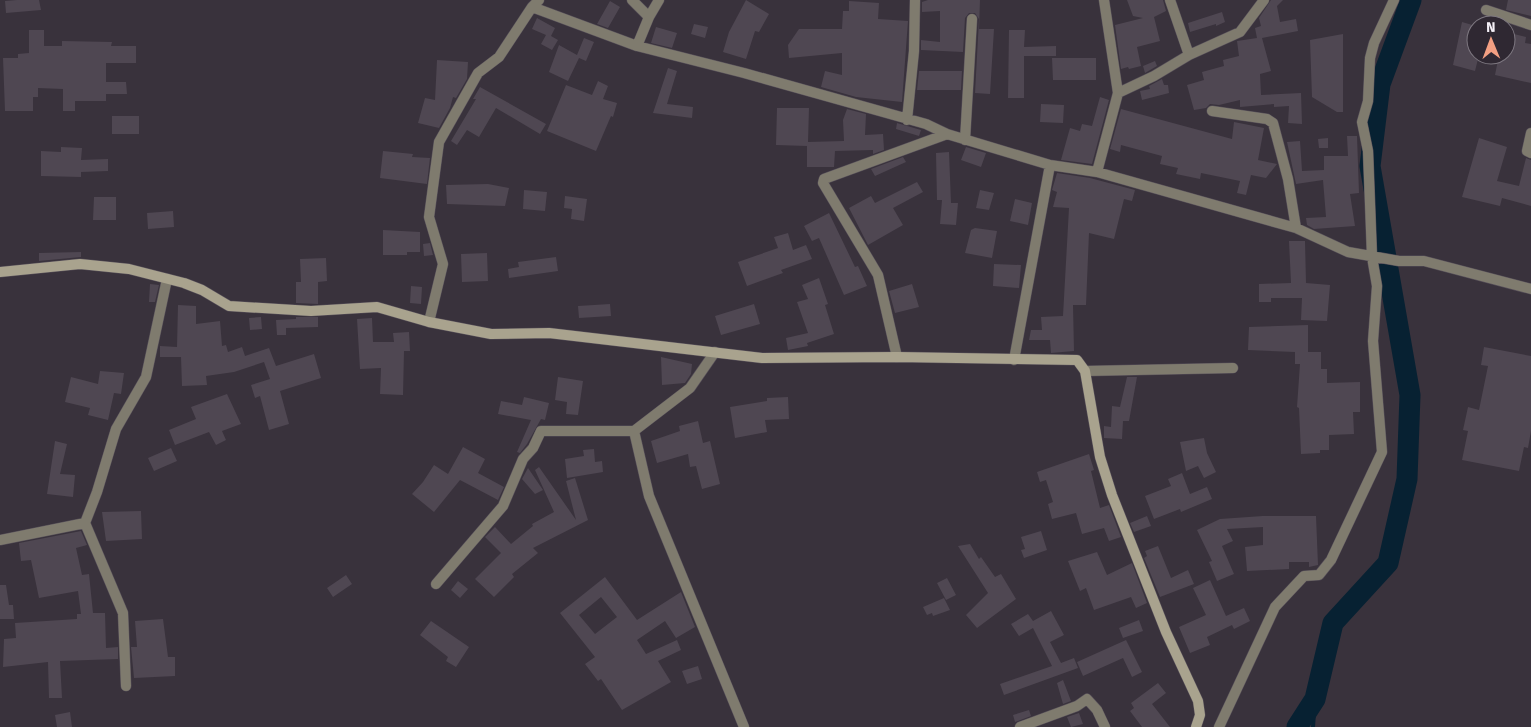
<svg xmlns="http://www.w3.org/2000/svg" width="1531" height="727" font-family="'Fira Sans',sans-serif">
<rect width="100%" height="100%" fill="#39323c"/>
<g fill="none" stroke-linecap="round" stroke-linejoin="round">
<path stroke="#072132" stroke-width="4" d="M1313,727l2,-28"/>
<path stroke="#072132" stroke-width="21" d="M1297,727l18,-28 18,-76 55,-60 19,-84 3,-84 -40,-229 10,-82 31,-84"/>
</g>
<path fill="#4f4752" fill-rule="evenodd" d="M17,0h22l2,10 -35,3 -1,-12z
M746,0l23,14 -10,18 -4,-1 -9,28 -23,-7 6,-20z
M928,0h52l-1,29h15l-4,65 -15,-1 4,-74 -4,-6h-6l-4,5 -2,34 -42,-2v-10l19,2v-31l-18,1v-10z
M1127,0h36l3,11 -12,6 6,24 -23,6 4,19 -12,3 -1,-2 -7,2 -6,-44 28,-7 -10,-2z
M1271,0h12l-6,6 3,16 16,-3 2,12 -36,7 9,33 -11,3 1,21 40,-2 1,31 -14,-1 1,-17 -15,1v-3l-34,3v-7l-21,5 -9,-1 -4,4 -12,2 -7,-25 17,-5 -2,-8 22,-6 -1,-6 16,-4 -2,-15 20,-3 -2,-10 6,-2 -2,-8z
M1508,0h23v16l-25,-6z
M610,1l10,6 -12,21 -11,-4z
M849,1l30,2 -1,16 30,2 -6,81 -46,-5 -35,-10 4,-16 17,4v-22l-53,5 -1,-13 11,-16h43l1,-18h6z
M1222,12l3,10 -9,4v-2l-26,8 -2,-9z
M537,18l18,10 -4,8 7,4 -6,10 -11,-6 5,-9 -14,-6z
M1462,22l14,4v29h3l-4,16 -22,-6z
M694,24l14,3 -3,11 -14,-4z
M656,27l21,6 -5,15 -21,-5z
M29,30h15v16h18v-5l50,1 -1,4h25v17h-30v19h20l1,12h-21v7h-31v10h-12v-22l-25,-1v9h-5v14h-28l-2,-53h15v-4l11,-1z
M1009,30h16l-1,17 32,-1v10h-32v42h-16z
M1506,32l20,5 -1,6 6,1v39l-36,-8 4,-20h7z
M1343,34v78h-6l-25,-15 -2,-57z
M584,38l10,4 -8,19 -7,-3 -11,23 -19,-9 10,-27 18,10z
M1052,58h44v22h-43z
M437,60l31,2 -1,17 -11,19 -3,-1 -3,11 -11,20 -21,-5 7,-25 10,2z
M1155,61l2,5 -12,7 -2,-7z
M668,68l9,3 -10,33 26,3 -1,11 -39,-5z
M919,71h43l-1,19h-44z
M1162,79l2,6h4l1,8 -27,7 -2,-9 10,-2 -1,-3z
M598,81l10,5 -5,13 14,4 -4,14 -2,-1 -15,35 -49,-20 19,-46 26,10z
M480,87l66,37 -6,10 -44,-26 -17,29 -12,-7 -10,15 -6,-4 25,-42h-3z
M1100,97l9,3 -17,64 -31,-4 9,-32 10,3 2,-7 10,2z
M1041,104l23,1 -1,18 -23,-1z
M777,108h32l-1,34 36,-1 -1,-21 4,-11 19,5 -1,21 18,-1 1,16 -11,4v-4l-38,1 -1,16h-27v-21l-31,-1z
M1121,109l111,30 2,-17 30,6 -6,32 19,4 -11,14 -15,-3 -5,20 -9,-2 3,-12 -39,-8 -1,6 -24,-5 2,-6 -18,-4 2,-8 -41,-11 -1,7 -10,-3z
M112,116h27v18h-27z
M897,123l24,7 -2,6 -23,-7z
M1347,136h10l2,57 -9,1 5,32 -41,3 -7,-4 -1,-7 20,-1 -3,-37 -27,4 -9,-42 13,-1 2,30 22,-1v-14h24z
M1328,138v10h-9l-1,-9z
M1479,138l28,9 -10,34 22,5 7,-28 5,2v46l-29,-8 -2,8 -38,-9z
M61,147l21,1 -1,12 27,-1v12l-27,1v5l-40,-1v-25l20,1z
M966,147l20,6 -5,14 -20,-7z
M383,151l30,3 -1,3 18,1 -3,26 -47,-6z
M949,152l2,51h7l-2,22 -16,-1 2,-24h-5l-1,-47z
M903,157l3,5 -31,14 -4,-7z
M1057,173l33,5 45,12 -3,11 -8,-2 -10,40 -25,-6 -3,72h-13l1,46 -23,2 -1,-13h-21l2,-10h11l-1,-13 22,-1 6,-108 -16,-1 4,-15 -5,-2z
M917,182l6,10 -30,16 10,17 -35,20 -19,-37 22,-12 4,7z
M488,184l21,4 -4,18 -58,-2 -1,-19z
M524,190l23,2 -2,19 -22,-2z
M980,190l14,3 -5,17 -13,-2z
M565,196l22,3 -3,22 -13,-2 1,-10 -8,-1z
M94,197h22v23h-23z
M1015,199l17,4 -4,22 -18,-4z
M173,211l1,16 -26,2 -1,-16z
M829,213l26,54 3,-1 9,20 -23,9 -25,-57 -7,3 -8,-15z
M975,228l22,3 -5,27 -27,-5 6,-23z
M383,230l37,2v20h-13v3h-24z
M788,233l5,17 13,-5 6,14 -31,11 2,3 -36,13 -9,-24 40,-14 -4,-11z
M1289,241h16l1,42 24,2 -3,36 -26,-1 1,-22h-31v4h-12v-18l32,-1z
M430,243l3,12 -9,1 -1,-12z
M81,252v5l-42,4v-8z
M487,253l1,28 -26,1 -1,-28z
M556,257l2,14 -49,7 -1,-9 11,-2 -1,-5z
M326,258l1,23 -9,1v22l-22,-1v-21h5l-1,-23z
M994,264l27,1 -2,23 -26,-2z
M819,278l9,26 -3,1 9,29 -27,9 1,3 -20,4 -2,-12 22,-5 -11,-31 11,-3 -6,-14z
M150,284l9,1 -4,17h-6z
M912,284l7,23 -24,6 -6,-22z
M411,286l11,1 -1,17 -11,-1z
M610,304l1,12 -32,2 -1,-12z
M754,304l6,20 -39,11 -6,-19z
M178,305l18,1v18l24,-3 2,25 4,-1 2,7 14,-5 3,9 24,-8 7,18 38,-12 7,24 -41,13 9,33 -20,6 -9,-34 -5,2 -4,-13 19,-6 -6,-17 -30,10 -28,4 1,9 -25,1 -1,-29h-21v-11l17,1z
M261,317l1,12 -12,1 -1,-12z
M296,317h22v10l-32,1v7h-9l-1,-15 20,-1z
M372,318l1,24h21l-1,-9 16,-1 1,19h-6l-1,44 -23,-1 1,-26 -21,1 -3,-50z
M1308,325v27h13v17h6v14l33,-1v30h-7l1,22 -25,1v15h-9v3l-19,1 -2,-46 -2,-1 3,-43h-5v-12l-47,-2 1,-23z
M1484,347l47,9v75l-3,17 -4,-1 -5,24 -57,-11 6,-29 -5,-1 5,-23 11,3 9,-44 -7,-1z
M661,357l31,7 -1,10 -6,9 -23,2z
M100,371l24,2 -3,21 -7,-1 -6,27 -20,-5 2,-7 -25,-6 6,-25 27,7z
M558,377l25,4 -5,34 -12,-1 1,-12 -12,-2z
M1127,377h10l-8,44h-6l-1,18 -18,-1v-12l7,1 1,-21 8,1z
M227,394l14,30 -19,7 4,9 -10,5 -7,-13 -34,13 -6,-15 27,-11 -5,-12z
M524,397l25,6 -4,17 -4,-1 -14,25 -7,9 -3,-1 14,-32 -33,-6 3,-13 21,4z
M788,397l1,22 -24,1 2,12 -32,6 -5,-31 37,-6v-3z
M698,421l5,22 7,-2 10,43 -18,5 -6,-23 -6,1 -2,-13 -31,9 -6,-22 29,-10 -1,-5z
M1204,438l3,15 9,19 -12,6 -6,-12 -12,5 -6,-29z
M55,441l12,3 -7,30 15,1 -2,22 -26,-3z
M463,447l22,12 -7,14 26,14 -6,13 -38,-20 -26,32 -22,-18 11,-12 11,-17 14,9z
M171,448l6,13 -23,10 -6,-13z
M594,449l1,13 7,-1 1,11 -36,6 -2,-19 19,-3 -1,-6z
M1089,454l5,16 -3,1 9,37 9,-3 12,32 -12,4 -5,-13 -22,6 -6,-21 -24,6 -4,-15 5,-2 -7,-22 -6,2 -3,-10z
M539,467l37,53 -10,-39 9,-3 13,42 -55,28 5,5 -26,21 2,3 -20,20 -19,-18 26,-26 -16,-16 10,-10 16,17 22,-18 -1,-2 22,-12 -19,-42z
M528,468l15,22 -8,4 -13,-15z
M1182,473l8,21 17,-7 5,12 -31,13 -1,-3 -26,10 -9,-23 26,-10 -3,-7z
M141,511l1,28 -36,2 -4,-29z
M1147,516l4,10 -17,6 -4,-9z
M1263,516h53l2,49 -9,2v-5h-20v7l-42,2 -2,-24 18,-2v-18l-36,2 6,12 -11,5 12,28 -17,7 -8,-19 3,-1 -15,-31 23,-11z
M81,531l6,14 -11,3 6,27 7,-1 4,39h12l1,35 12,-1v12l-58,2 2,37h-13l-1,-36 -45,5 1,-28 12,-1 -1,-15 62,-4v-5h4l-3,-23 -39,7 -8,-38 -10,1 -2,-18z
M1041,531l6,19 -23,8 -3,-8 4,-1 -4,-12z
M970,544l9,15 2,-2 14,20 6,-3 15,25 -39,29 -11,-13 22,-22 -30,-47z
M1158,546l13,32 17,-8 6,14 -34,13 -16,-39 3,-2 -2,-5z
M1097,552l10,23 25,-12 15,40 -11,5 -5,-11 -37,13 -8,-22 -6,3 -12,-30z
M346,575l6,9 -19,13 -6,-9z
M605,577l32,43 44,-28 14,35 -19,11 -11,-17 -28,19 9,14 31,-14 4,10 -23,11 13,21 -49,28 -21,-31 -3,2 -13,-17 10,-7 -35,-44zM601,597l16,20 -22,17 -16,-19z
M947,578l9,17 -10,5 -9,-17z
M1210,580l16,36 18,-8 6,13 -16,8 -2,-4 -25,12 3,8 -20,8 -11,-26 27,-12 -13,-27z
M458,581l10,8 -8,9 -9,-8z
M0,585h6l3,20h4l1,14h-14z
M944,598l6,12 -17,6 -1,-3 -5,2 -4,-8z
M1051,611l13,24 -14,7 11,21 13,-5 4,10 -74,27 -4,-11 52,-18 -19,-38 -14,8 -8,-12 17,-10 5,7z
M163,619l5,38h7v19l-41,2 -3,-31h6l-2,-26z
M1139,620l4,11 -20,7 -4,-10z
M431,621l38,26 -13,20 -10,-6 2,-4 -28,-22z
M1126,640l16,32 -10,5 -9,-19 -40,18 -6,-14z
M698,666l4,13 -15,5 -5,-13z
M1063,680l8,21 -8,3 -6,-21z
M1158,683l8,10 -14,11 18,23h-28l-12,-16 4,-3 -3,-5z
M1029,710l2,6 -16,6 -2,-7z
M70,712l2,15h-15l-2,-12z
M1079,713l4,11 -12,3 -4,-10z"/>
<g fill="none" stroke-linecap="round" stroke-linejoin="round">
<defs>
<path id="street" d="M1104,0l14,93
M1170,0l19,55
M532,7l105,39 12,-29 -17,-17
M1486,10l45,15
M649,17l10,-17
M637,46l107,27 182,51 21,10
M1212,111l55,8 6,4 15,56 8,49
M907,120l7,-69 1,-51
M1531,133l-4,18 4,2
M965,140l7,-121
M1097,172l21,-79 36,-17 35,-21 51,-23 24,-32
M429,322l14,-58 -14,-47 10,-75 39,-69 21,-16 33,-50 7,-7
M715,352l-25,36 -56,43 15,65 95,231
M897,357l-19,-82 -55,-92 1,-4 123,-45 103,31 47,7 199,56 52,24 51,9h25l107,28
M1014,360l36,-195
M1085,371l148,-3
M0,540l85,-17
M436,584l67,-78 20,-47 10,-11 8,-17h93
M126,686l-3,-73 -38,-90 12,-31 19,-63 30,-52 21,-98
M1020,727l57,-21 10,-7 10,11 8,17
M1219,727l56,-120 29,-31 15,-1 12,-15 51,-108 -9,-111 4,-55 -5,-29 -4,-106 -6,-29 6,-21 2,-43 4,-15 20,-43"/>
<path id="secondary" d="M0,272l80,-8 49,5 55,14 18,7 27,16 82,5 66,-4 52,15 62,12 58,-1 213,25 135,-1 180,3 8,11 15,86 12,38 54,137 32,69 2,14 -4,12"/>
</defs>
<use href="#street" stroke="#57505a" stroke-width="11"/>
<use href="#secondary" stroke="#57505a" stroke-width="11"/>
<use href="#street" stroke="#7f7b6e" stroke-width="10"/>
<use href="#secondary" stroke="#a9a38e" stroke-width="10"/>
</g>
<g transform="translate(1491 40) rotate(359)"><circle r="24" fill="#2f2832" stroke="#7e7881"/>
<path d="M0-4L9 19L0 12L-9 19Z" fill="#f39f82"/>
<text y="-8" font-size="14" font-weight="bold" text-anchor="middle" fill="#f5f0f7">N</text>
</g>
</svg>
